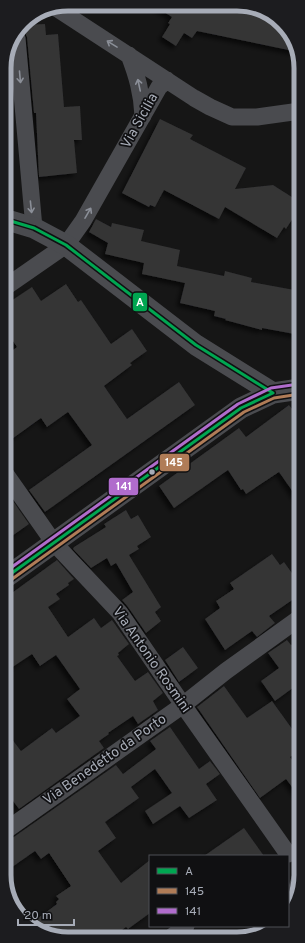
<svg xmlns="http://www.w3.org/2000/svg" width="305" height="943" font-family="Overpass,sans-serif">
<defs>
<filter id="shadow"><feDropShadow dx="-3.5" dy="3.5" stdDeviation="2" flood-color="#0009"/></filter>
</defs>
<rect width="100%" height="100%" fill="#161616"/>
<path fill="#343435" filter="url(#shadow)" d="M153,5h97l33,18 15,29 -101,-21 -5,7 -8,-5 -8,13 -14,-9 8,-13 -2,-1 4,-6z
M45,24l1,11 12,-1 6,73 16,-1 2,34h-8l3,33 -38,4 -3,-64h-2l-7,-76 -3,-6 -1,-6z
M160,119l33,16 -3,4 56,29 -11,21 38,-4 22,14 -2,3 7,4v17l-7,-5 -7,11 -2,-2 -7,11 -52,-31 -6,12 -55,-29 -9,17 -5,-2 -1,2 -27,-14z
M96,219l15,8 1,-4 32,7 -3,11 39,9 -3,16 47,10 1,-5 27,7 -1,4 49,9v44l-38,-7v2l-37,-10 1,-1 -12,-3 1,-5 -35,-8 5,-20 -43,-9 2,-11 -39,-9 3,-11 -19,-11z
M66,284l12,18 3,-2 30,44 21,-15 15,22 -17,12 2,2 -28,21 23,33 52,-37 16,23 -150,107 -16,-22 63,-45 -24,-33 -21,15 -6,-9 -36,26v-88l12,-9 -12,-18v-24l27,-18 9,14z
M289,405l11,14v83l-21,-30 -33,22 -3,-5 -2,1 -13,-20 -54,38 -15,-22 80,-58 7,9z
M13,501l16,23 -24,17v-34z
M126,510l5,9 7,-4 13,22 -14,9 2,3 -10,6 32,52 -6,5 6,9 -15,12 -18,-26 -6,-7 11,-8 -17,-29 -5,3 -4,-8 -16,10 -18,-19 1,-2 32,-20 -2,-3z
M272,554l8,11 4,-3 13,18 -4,3 8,11 -32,22 6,7 -18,14 -5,-6 -27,19 -20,-31 15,-11 -4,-7 18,-12 -4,-6z
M57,560l17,19 -6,4 1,2 -13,9 4,5 -12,8 20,30 26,-19 7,10 11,-8 17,24 -11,9 1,2 -2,1 18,25 13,-9 15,21 -10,8 5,9 -20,14 -5,-8 -25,17 1,1 -10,7 5,7 -85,61 -14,-19v-60l16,21 31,-23 4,5 24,-17 -13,-17 13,-10 -24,-34 -16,11 -8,-12 -27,18v-74z
M287,640l4,5 4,-2 6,7v32l-26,19 -14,-20 18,-13 -11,-15z
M183,647l15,21 -19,14 -14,-22z
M224,686l23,32 25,-17 26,36 -4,2 7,11 -11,7 11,15v27l-15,-20 -26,19 -63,-91z
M170,727l29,42 11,-8 10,13 -14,10 11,16 -28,18 -9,-12 -27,18 -8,-13 27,-18 -17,-24 -24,18 8,11 -34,24 11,16 -18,13 23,32 29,-23v53l-22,16 -2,-2 -15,11h-56l-25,-14 27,-20 -1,-2 3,-3 -3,-3 15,-10 -22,-33 -8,6 -6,-8 -30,21v-31l6,-2 105,-74 7,9 33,-25 -6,-8z
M244,828l20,28h-60z"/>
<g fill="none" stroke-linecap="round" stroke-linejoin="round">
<path stroke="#4a4b4f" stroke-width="17" d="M56,8l138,90 16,9 22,10h25l43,-6
M17,38l17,190
M129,55c8,21 13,38 14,61
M4,288l62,-43 17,-24 76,-134 8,-7
M5,473l49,70 66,70 63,92 105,149
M5,831l178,-126 43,-34 75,-54
M297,888l4,-13
M170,938l16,-12"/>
<path stroke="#4a4b4f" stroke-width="21" d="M4,219l30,9 32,17 130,100 77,48
M5,578l236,-170 32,-15 27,-4"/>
<defs>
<path id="bus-1" d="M4,219l30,9 32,17 130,100 77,48
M5,578l236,-170 32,-15"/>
<path id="bus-2" d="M8,582l236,-170 30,-14 26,-4"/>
<path id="bus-3" d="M5,572l233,-168 33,-16 28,-4"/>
</defs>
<use href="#bus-1" stroke="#101012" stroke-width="6"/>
<use href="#bus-2" stroke="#101012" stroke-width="6"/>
<use href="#bus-3" stroke="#101012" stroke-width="6"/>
<use href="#bus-1" stroke="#00a651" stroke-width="3"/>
<use href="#bus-2" stroke="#b07c57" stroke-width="3"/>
<use href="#bus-3" stroke="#b06ccc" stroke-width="3"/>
</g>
<defs><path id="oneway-shaft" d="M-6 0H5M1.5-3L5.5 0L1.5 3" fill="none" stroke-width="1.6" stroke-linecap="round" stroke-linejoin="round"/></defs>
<g stroke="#8b8f98">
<use href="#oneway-shaft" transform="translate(112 44) rotate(-148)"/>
<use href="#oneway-shaft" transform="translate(20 77) rotate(85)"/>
<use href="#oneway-shaft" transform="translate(139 85) rotate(-102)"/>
<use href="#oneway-shaft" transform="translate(31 207) rotate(84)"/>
<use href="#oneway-shaft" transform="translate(88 213) rotate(-60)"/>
</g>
<circle fill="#a7acb7" stroke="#101012" stroke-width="1.5" cx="152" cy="472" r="3.5"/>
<g text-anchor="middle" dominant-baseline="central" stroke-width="3.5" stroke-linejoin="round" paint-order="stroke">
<g font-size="14" fill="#a7acb7" stroke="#101012">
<text transform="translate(140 121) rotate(-61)">Via Sicilia</text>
<text transform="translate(151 660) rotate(55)">Via Antonio Rosmini</text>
<text transform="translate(105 760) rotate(-35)">Via Benedetto da Porto</text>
</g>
</g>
<path d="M0 0H305V943H0ZM68 11H237A57 57 0 0 1 294 68V875A57 57 0 0 1 237 932H68A57 57 0 0 1 11 875V68A57 57 0 0 1 68 11Z" fill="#1c1c1f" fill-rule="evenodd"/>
<path fill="none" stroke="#a7acb7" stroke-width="5" d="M68 11H237A57 57 0 0 1 294 68V875A57 57 0 0 1 237 932H68A57 57 0 0 1 11 875V68A57 57 0 0 1 68 11Z"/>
<g stroke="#101012" stroke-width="1.5">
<rect x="132" y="292" width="16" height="20" rx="4" fill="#00a651"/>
<rect x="159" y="453" width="31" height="19" rx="4" fill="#b07c57"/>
<rect x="108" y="477" width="31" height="19" rx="4" fill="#b06ccc"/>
</g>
<g font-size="11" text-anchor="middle" font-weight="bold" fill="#fff">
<text x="140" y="306">A</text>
<text x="174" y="466">145</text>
<text x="124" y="490">141</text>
</g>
<rect x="149" y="855" width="140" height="72" fill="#101012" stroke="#4c4e54"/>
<rect x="157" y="868" width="20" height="6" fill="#00a651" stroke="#4c4e54"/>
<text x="185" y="875" font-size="12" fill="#a7acb7">A</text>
<rect x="157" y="888" width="20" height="6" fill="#b07c57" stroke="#4c4e54"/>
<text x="185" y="895" font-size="12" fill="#a7acb7">145</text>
<rect x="157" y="908" width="20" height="6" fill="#b06ccc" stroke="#4c4e54"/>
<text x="185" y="915" font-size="12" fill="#a7acb7">141</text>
<path d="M18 919v6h56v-6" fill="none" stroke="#a7acb7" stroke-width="2"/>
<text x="24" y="919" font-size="12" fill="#a7acb7" stroke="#101012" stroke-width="3" paint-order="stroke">20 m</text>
</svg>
